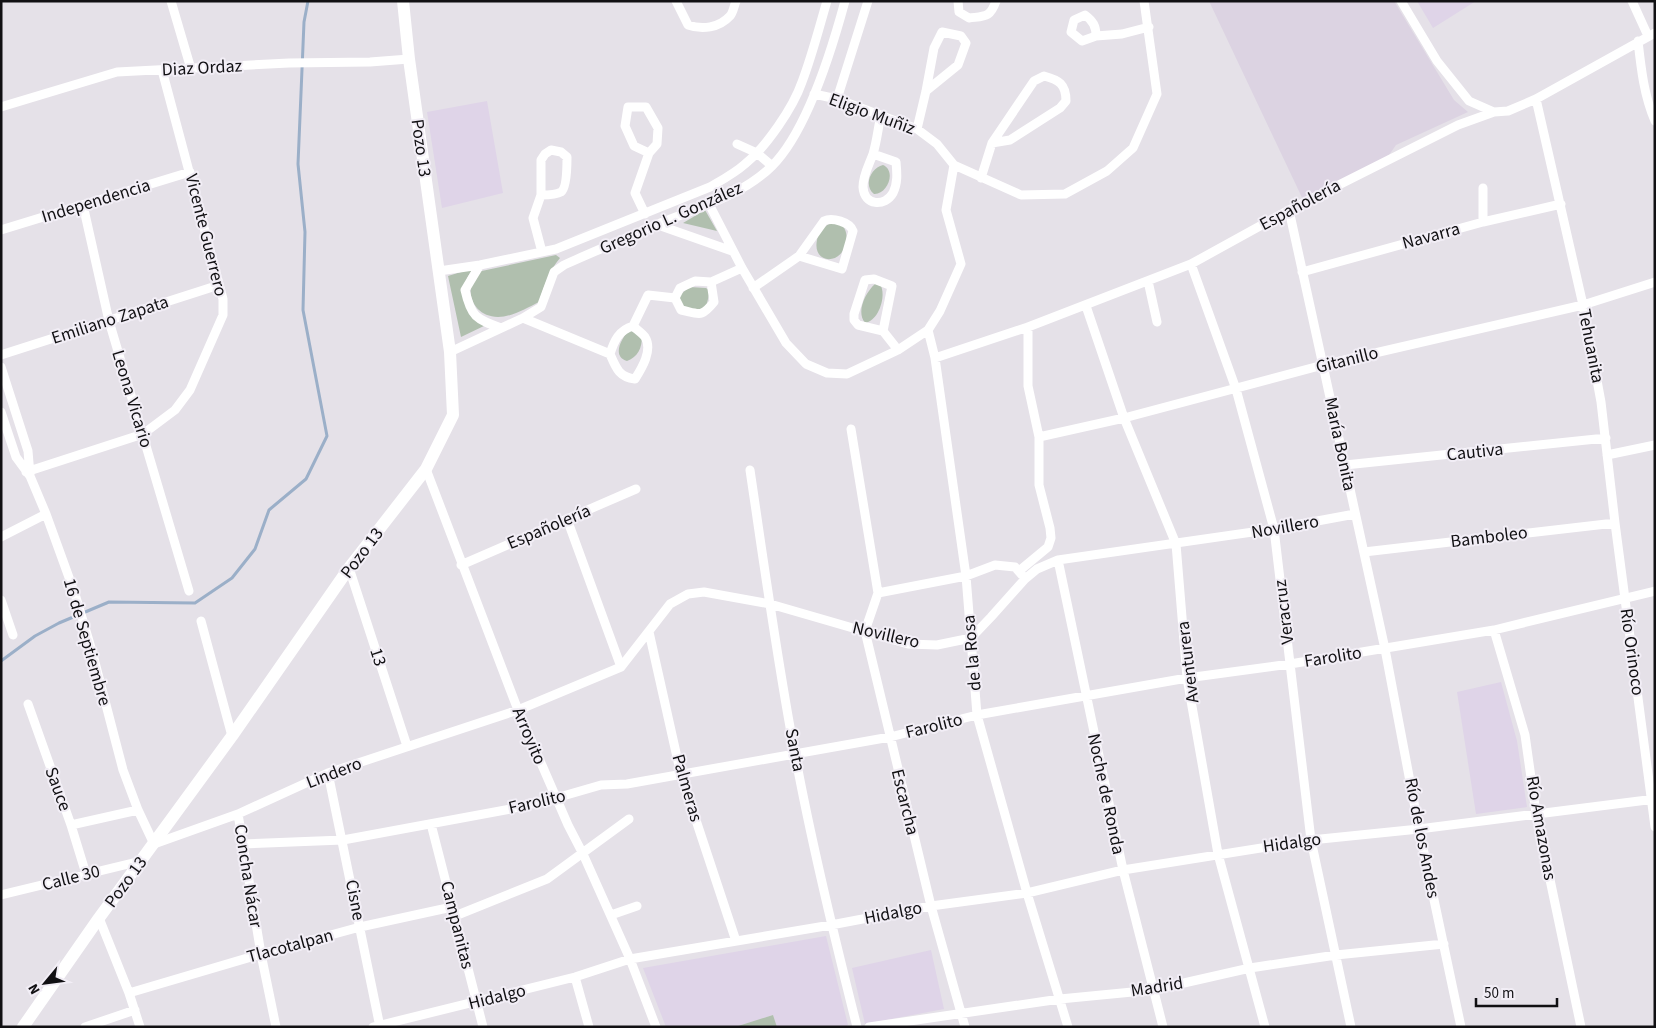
<svg xmlns="http://www.w3.org/2000/svg" width="1656" height="1028" font-family="'Source Sans 3',sans-serif">
<rect width="100%" height="100%" fill="#e5e1e8"/>
<path fill="#dcd3e2" d="M1209,1h185l60,99 14,12 -72,33 -7,10 -83,51z"/>
<path fill="#dfd4e8" d="M1417,1h59l-43,27z
M487,101l16,92 -61,15 -15,-96z
M1501,682l16,59 10,66 -51,7 -19,-122z
M826,936l22,89 -3,2h-68l-4,-12 -38,12h-69l-23,-59z
M931,950l13,59 -79,15 -13,-56z"/>
<path fill="#b0bfae" d="M883,165c14,6 4,30 -9,29 -11,-9 -3,-26 9,-29z
M705,210l12,21 -34,-8z
M832,223l10,2c5,6 5,11 4,18 -5,23 -34,21 -29,-3 1,-8 7,-15 15,-17z
M556,255l4,3c-11,13 -16,28 -21,44 -12,6 -27,15 -41,15 -25,-1 -35,-25 -21,-45z
M474,268c-20,23 -3,38 12,57l-25,12 -13,-61z
M875,284h5c7,11 -1,37 -15,39 -9,-11 0,-30 10,-39z
M689,287l17,1 4,3 -4,16 -10,5 -15,-5 -3,-10z
M629,330l13,6c0,12 -4,21 -15,25 -16,-5 -5,-23 2,-31z
M773,1015l4,12h-42z"/>
<g fill="none" stroke-linecap="round" stroke-linejoin="round">
<path stroke="#9bafc8" stroke-width="3" d="M1,661l34,-25 24,-13 50,-21 86,1 37,-25 23,-29 14,-39 37,-31 21,-43 -24,-126 2,-78 -7,-68 6,-142 4,-21"/>
<path stroke="#fff" stroke-width="9" d="M171,1l20,68
M676,1l12,24c14,5 31,3 42,-9 3,-3 4,-10 6,-15
M958,1l1,11 10,6c16,-2 21,0 27,-17
M1401,1l36,60 32,40 25,11
M1632,1l16,35
M1096,36c0,-10 -3,-15 -11,-21l-11,5 -3,12 11,9 14,-5 26,-2 27,-7
M1638,41c3,27 6,55 17,80
M814,94l23,5 80,30 20,15 17,21 67,30 44,-1 42,-23 26,-23 24,-54 -13,-93
M837,99l31,-98
M1536,99l47,206 18,97 14,121 40,304
M1,107l116,-35 172,-9 81,-1 39,-3
M917,129l9,-38 8,-43 8,-16 19,4 5,7 -8,22 -32,26
M737,144l20,9 15,13
M873,154l23,8c1,11 2,21 -3,31 -8,14 -29,13 -30,-6 0,-12 6,-22 10,-33 4,-13 5,-26 8,-39
M981,178l11,-35 42,-62 10,-5c15,4 22,8 22,25l-6,7 -50,32 -18,3
M541,195c6,0 15,0 20,-3 6,-4 6,-28 6,-35l-6,-5 -10,-2 -6,4 -4,6v35l-8,23 9,34
M709,204l33,64 44,75 20,21 21,9 20,1 51,-24 30,-20 12,-19 21,-47 -15,-54 8,-45
M83,205l26,116 80,270
M1289,210l96,439 34,180 42,198
M645,214l-10,-21 14,-40 8,-9 1,-16 -12,-21h-18l-3,19 9,20 15,7
M1483,222v-34
M658,225l74,26
M1,230l189,-58
M1191,264l45,125 38,140 37,311 40,187
M480,265l-15,25c6,27 11,29 36,38
M439,271l41,-6 76,-16 154,-62c12,-7 25,-14 35,-23 21,-17 48,-56 57,-82 10,-26 17,-54 25,-81
M1302,272l181,-50 78,-18
M1148,281l9,41
M711,282l3,20c-13,16 -14,12 -33,8l-6,-12 5,-10 15,-7 16,1 31,-14
M753,288l46,-32 25,-35c8,-4 26,1 29,10l-11,38 -43,-13
M1086,306l38,112 52,126 11,134 31,176 47,173
M523,318l87,36c6,14 9,23 25,25 7,-11 18,-29 10,-42 -3,-4 -9,-8 -12,-11 -14,4 -19,15 -23,28
M633,326l15,-31 27,3
M928,330l7,28 31,218 11,139 50,178 41,134
M883,331l9,-45 -18,-7 -9,1 -11,34v6l4,5 25,6 15,19
M450,352l73,-34 18,-11 13,-35 10,-7c31,-14 63,-27 94,-41 39,-16 84,-28 114,-58 35,-35 60,-117 73,-165
M1,355l218,-70
M935,358l93,-31 163,-63 98,-54 169,-85 36,-13 14,-1 28,-12 119,-66
M1,367l27,84 2,24
M1,412l15,45 14,19 16,38 29,80 17,57 31,119 15,40 16,34 84,-30 90,-41 190,-63 103,-43 49,-63 18,-10 16,-2 66,12 138,40 29,1 34,-7 20,-21 34,-38 12,-10 21,-9 216,-31 81,-15
M851,429l27,164 -13,38 66,275 34,121
M1039,437l85,-19 199,-53 260,-60 72,-23
M1607,455l48,-10
M1345,465l261,-27
M426,469l92,241 50,115 15,29 47,105 26,68
M750,470c14,94 27,190 45,284 17,92 39,182 62,273
M26,472l117,-38 32,-24 15,-20 33,-75v-16l-61,-229
M567,519l54,148
M1,537l45,-23
M1364,552l251,-29
M1058,560l65,310 40,157
M461,565l175,-76
M349,568l58,178
M1019,571l29,-24 3,-9 -1,-10 -11,-43v-48l-11,-51v-59
M878,593l88,-17 29,-11 20,2 7,8
M1,600l12,35
M201,621l31,115
M1494,630l31,105 11,78 45,214
M649,632l32,143 55,166
M28,704l43,121 15,49
M328,773l52,254
M238,814l23,140 15,73
M431,824l52,203
M71,825l67,-15
M242,844l101,-4 168,-31 45,-11 45,-13 26,-1 263,-47 87,-22 210,-37 103,-14 204,-34 161,-39
M1,895l140,-34
M611,915l26,-9
M455,916l92,-37 82,-60
M99,918l30,75 11,34
M575,977l14,50
M129,993l132,-39 99,-27 92,-20
M85,1027l50,-17
M373,1027l202,-50 55,-18 201,-34 100,-19 96,-13 96,-23 188,-30 108,-11 236,-30
M869,1027l191,-28 93,-9 97,-22 86,-13 108,-11"/>
<path stroke="#fff" stroke-width="12" d="M23,1027l76,-109 133,-182 117,-168 77,-99 27,-54 -3,-63 -41,-293 -6,-58"/>
</g>
<g text-anchor="middle" dominant-baseline="central" stroke-width="4" stroke-linejoin="round" paint-order="stroke">
<g font-size="18" fill="#111013" stroke="#f2eef6">
<text transform="translate(202 68) rotate(-3)">Diaz Ordaz</text>
<text transform="translate(872 114) rotate(20)">Eligio Muñiz</text>
<text transform="translate(421 148) rotate(82)">Pozo 13</text>
<text transform="translate(96 201) rotate(-17)">Independencia</text>
<text transform="translate(1300 205) rotate(-28)">Españolería</text>
<text transform="translate(671 218) rotate(-24)">Gregorio L. González</text>
<text transform="translate(206 235) rotate(76)">Vicente Guerrero</text>
<text transform="translate(1431 236) rotate(-15)">Navarra</text>
<text transform="translate(110 320) rotate(-18)">Emiliano Zapata</text>
<text transform="translate(1591 346) rotate(79)">Tehuanita</text>
<text transform="translate(1347 360) rotate(-14)">Gitanillo</text>
<text transform="translate(132 399) rotate(73)">Leona Vicario</text>
<text transform="translate(1340 444) rotate(78)">María Bonita</text>
<text transform="translate(1475 452) rotate(-6)">Cautiva</text>
<text transform="translate(549 527) rotate(-23)">Españolería</text>
<text transform="translate(1285 527) rotate(-10)">Novillero</text>
<text transform="translate(1489 537) rotate(-7)">Bamboleo</text>
<text transform="translate(362 553) rotate(-53)">Pozo 13</text>
<text transform="translate(1284 612) rotate(-97)">Veracruz</text>
<text transform="translate(886 635) rotate(13)">Novillero</text>
<text transform="translate(87 642) rotate(74)">16 de Septiembre</text>
<text transform="translate(1632 652) rotate(82)">Río Orinoco</text>
<text transform="translate(972 653) rotate(-95)">de la Rosa</text>
<text transform="translate(378 657) rotate(72)">13</text>
<text transform="translate(1333 657) rotate(-9)">Farolito</text>
<text transform="translate(1188 662) rotate(-97)">Aventurera</text>
<text transform="translate(934 726) rotate(-14)">Farolito</text>
<text transform="translate(529 736) rotate(67)">Arroyito</text>
<text transform="translate(795 750) rotate(79)">Santa</text>
<text transform="translate(334 773) rotate(-21)">Lindero</text>
<text transform="translate(687 788) rotate(74)">Palmeras</text>
<text transform="translate(58 789) rotate(70)">Sauce</text>
<text transform="translate(1106 794) rotate(78)">Noche de Ronda</text>
<text transform="translate(537 802) rotate(-13)">Farolito</text>
<text transform="translate(905 802) rotate(76)">Escarcha</text>
<text transform="translate(1541 828) rotate(80)">Río Amazonas</text>
<text transform="translate(1422 838) rotate(79)">Río de los Andes</text>
<text transform="translate(1292 843) rotate(-8)">Hidalgo</text>
<text transform="translate(248 876) rotate(81)">Concha Nácar</text>
<text transform="translate(71 878) rotate(-14)">Calle 30</text>
<text transform="translate(126 882) rotate(-54)">Pozo 13</text>
<text transform="translate(355 900) rotate(79)">Cisne</text>
<text transform="translate(893 913) rotate(-11)">Hidalgo</text>
<text transform="translate(457 925) rotate(76)">Campanitas</text>
<text transform="translate(290 946) rotate(-15)">Tlacotalpan</text>
<text transform="translate(1157 987) rotate(-9)">Madrid</text>
<text transform="translate(497 997) rotate(-14)">Hidalgo</text>
</g>
</g>
<rect width="1656" height="1028" fill="none" stroke="#111013" stroke-width="5"/>
<g transform="translate(45 983) rotate(241)" stroke="#f2eef6" stroke-width="4" paint-order="stroke">
<path d="M0-4L9 19L0 12L-9 19Z" fill="#111013"/>
<text y="-8" font-size="14" font-weight="bold" text-anchor="middle" fill="#111013">N</text>
</g>
<path d="M1476 998v8h81v-8" fill="none" stroke="#111013" stroke-width="2.5"/>
<text x="1484" y="998" font-size="15" fill="#111013" stroke="#f2eef6" stroke-width="4" paint-order="stroke">50 m</text>
</svg>
